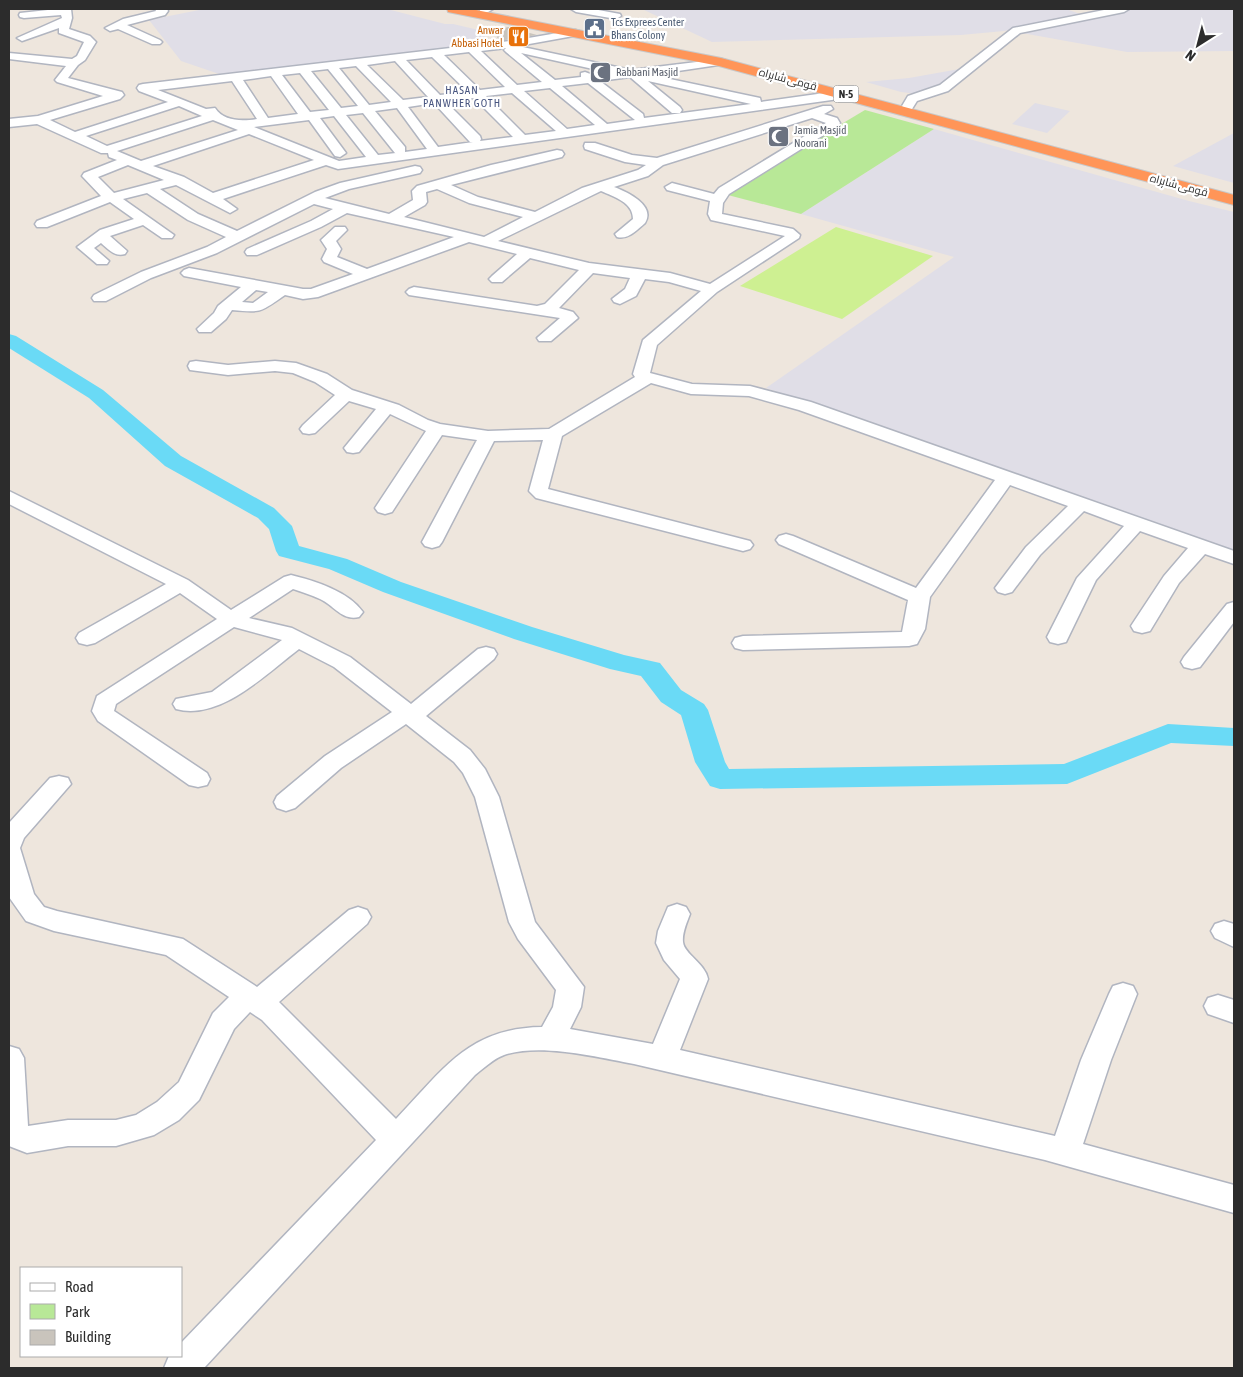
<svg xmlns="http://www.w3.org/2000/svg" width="1243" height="1377" font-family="'Asap Condensed',Cairo,sans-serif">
<rect width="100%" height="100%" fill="#eee6dd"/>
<path fill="#e0dee7" d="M204,9h183l58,15h8l30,7 6,14 -264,31 -44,-15 -32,-41z
M642,9h424l17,6 -79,16 -43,4 -249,7z
M1130,9h104v42l-107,1 -105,-19 1,-3z
M965,68l-24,18 -23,8 -17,-2 -35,-10 43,-4z
M1035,103l35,8 -23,22 -35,-9z
M934,129l255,72 45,11v341l-468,-165 188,-131 -153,-43z
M1234,133v50l-61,-17z"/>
<path fill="#b8e897" d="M865,110l69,19 -133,85 -77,-20z"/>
<path fill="#cef092" d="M836,227l97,29 -91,63 -102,-33z"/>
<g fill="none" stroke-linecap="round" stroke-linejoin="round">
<path fill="#6adaf6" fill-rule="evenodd" d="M9,334l7,2 87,54 78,66 93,52 18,18 7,20 48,13 54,23 131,45 92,28 36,8 21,27 23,14 4,6 17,52 4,7 335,-5 104,-40 66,4v18l-63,-3 -104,41 -347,5 -10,-3 -15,-24 -14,-47 -20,-13 -20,-26 -31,-7 -96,-30 -131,-47 -54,-23 -50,-13 -3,-5 -7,-22 -11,-11 -93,-52 -76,-68 -80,-50z"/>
</g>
<path fill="#c9c4bc" d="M508,27l29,8 -38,6 -5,-10z"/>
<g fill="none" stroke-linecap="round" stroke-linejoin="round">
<defs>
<path id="minor" d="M57,9h14l1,9 -3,11 21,7 6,6 -11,18 -7,5 -10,13 54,14 2,3 -4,4 -70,21 25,12 93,-30 -29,-11 -2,-3 2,-3 4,-1 368,-43 64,-11 4,1 1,2 -1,2 -61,11 113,24 90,-11 4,1 2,2 -2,2 -74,11 109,23 1,4 85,-12 4,1 2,3 -2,3 -4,1 -508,71 -12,-4 -103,34 14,10 -7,4 -54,-28 -16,4 38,25 39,17 78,-39 25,-9 75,-17 5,1 2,3 -2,3 -71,16 -24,9 64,16 24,-14 -1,-9 5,-5 74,-21 66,-15 5,1 2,3 -2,3 -111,28 27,12 57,15 47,-24 56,-18 8,-5 -21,-3 -40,-13 -1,-3 1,-3h10l37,12 25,3 166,-52h8l2,3 -9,5 13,4 3,5 -2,3 -109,68 -6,9 -1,11 71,15 7,6 -1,3 -82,54 -60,53 -7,28 42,11 58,2 61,16 423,149v13l-29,-10 -26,29 -29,48 -8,2 -8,-2 -3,-5 33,-50 24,-28 -48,-17 -44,49 -30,62 -8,2 -8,-2 -3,-5 30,-59 47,-52 -40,-15 -44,44 -28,37 -7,2 -7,-2 -3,-4 31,-41 42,-41 -58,-21 -80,112 -5,32 -8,15 -8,2 -166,4 -8,-2 -3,-5 3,-5 8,-2 159,-4 6,-32 -129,-56 -3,-4 3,-4 7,-2 7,2 123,52 79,-108 -196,-70 -50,-14 -58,-2 -40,-11 -89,53 -14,53 202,52 3,4 -3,4 -7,2 -207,-53 -7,-7 14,-51 -49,1 -52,101 -3,4 -7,2 -7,-2 -3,-4 55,-102 -35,-5 -50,77 -7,2 -7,-2 -3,-4 51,-77 -36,-17 -31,38 -6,1 -6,-1 -3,-4 32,-39 -27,-8 -34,32 -6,1 -6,-1 -3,-4 3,-4 32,-30 -20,-13 -22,-9 -18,-2 -47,4 -38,-5 -2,-4 2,-4 6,-1 32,4 47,-4 21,2 31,11 25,16 47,15 29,15 12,4 48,7 61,-2 86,-52 -2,-3 10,-34 58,-49 -32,-9 -24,-3 -9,17 -16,8 -6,-2 -2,-3 13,-10 5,-11 -37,-5 -34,35 14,4 5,6 -27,23h-12l-2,-3 23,-20 -151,-23 -3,-3 3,-3 5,-2 123,19 8,-2 34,-34 -49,-12 -28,24h-10l-3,-3 3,-3 25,-22 -48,-12 -151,55 -15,2 -18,-4c-25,17 -22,18 -53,15l-6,9 -15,13h-12l-2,-3 17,-16 4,-7 23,-19 -57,-11 -3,-3 3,-3 5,-2 114,21h8l42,-15 -29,-12 -2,-3 5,-10 -6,-9 14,-13h10l2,3 -11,11 5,8 -4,8 30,12 87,-32 -107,-24 -26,14 -64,28h-10l-2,-3 2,-3 64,-28 22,-12 -19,-5 -97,49 -66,25 -45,23h-12l-2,-3 2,-3 47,-23 66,-25 19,-10 -38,-17 -41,-27 -24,6 51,36 -2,3h-10l-19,-13 -33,11 17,15 -2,3c-10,3 -16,-4 -24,-11l-7,5 15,13 -2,3h-10l-20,-17 23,-17 34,-11 -24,-17 -63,25h-10l-2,-3 2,-3 64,-25 -19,-20 2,-3 33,-13 -8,-3 -1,-4h-7l-64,-29 -28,3v-8l29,-3 65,-20 -46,-14 -2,-2 11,-14 -57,-7v-6l63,6 5,-3 7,-14 -25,-9v-5l-37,13 -5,-3 45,-20 -1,-3 -37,3 -4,-1 -1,-2 1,-2zM506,48l-2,2 2,2 36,30 -25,3 -36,-34zM469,52l36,35 -25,3 -36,-35zM521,53l90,20 -18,2 -8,-3 -4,1v4l-26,3zM432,57l36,35 -28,3 -34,-35zM395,61l33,36 -25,3 -36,-35zM356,66l35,36 -22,3 -30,-37zM328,69l30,37 -17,2 -30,-37zM300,73l29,37 -19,2 -28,-37zM271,76l27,38 -30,4 -25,-38zM630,77l42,36h8l2,-3 -2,-3 -32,-26 103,23 -107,14 -1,-4 -43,-33zM232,81l25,38c-14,2 -33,3 -42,-11l-9,1 -48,-19zM588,83l47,37 -28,4 -45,-38zM550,88l45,37 -28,4 -43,-38zM512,93l44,38 -31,4 -39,-39zM474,98l39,39 -33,4 1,-2 -1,-3 -34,-34zM434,103l36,39h3l-35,5 -30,-40zM179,106l23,10 -95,30 -21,-10zM397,108l30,41 -22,3v-5l-30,-36zM363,113l32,40h1l-18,2 -32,-40zM334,116l32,41 -27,4 -85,-34 55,-7 26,36 5,1 6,-4 -26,-35zM812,118l14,5 -107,65 -5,6 -42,-11 -7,4 2,3 43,11 -2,13 3,6 74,16 -75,48 -40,-11 -81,-10 -91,-22 103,-50c13,6 32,11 32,28l-18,15 2,3c11,3 20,-7 28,-14 11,-18 -18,-31 -31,-36l34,-11 15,-11zM213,120l25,10 -97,31 -24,-10zM249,134l65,26 -101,33 -29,-16 -31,-11zM128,165l36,15 -50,13 -16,-16zM437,189l32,14 54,14 -39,20 -80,-20 21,-12 2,-3 -1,-10zM256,290l12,2 -15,11 -11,-1z
M155,9h12l1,2 -3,4 -38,10 33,15 2,2 -2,2h-8l-34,-15 -8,2 -5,-3 18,-9 33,-8z
M480,9h13l-5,3h-8z
M571,9h22l27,5 1,2 -5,3 -40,-7z
M1109,9h20l-5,3 -104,21 -72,58 -31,10 -5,8h-8l-2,-3 6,-10 32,-11 73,-57z
M9,491l179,89 43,30 53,-33 7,-2c24,6 57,16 72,37l-4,5c-17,4 -24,-11 -39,-18 -8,-4 -18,-7 -27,-10l-44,29 43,10 58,29 61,47 67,-55 8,-2 8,2 3,5 -3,5 -68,57 44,34 15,19 14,28 36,125 49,65 -3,20 -11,22 83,15 27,-65 -16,-19 -8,-17 2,-12 10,-24 9,-3 9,3 4,7c-3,8 -8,19 -7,28 1,12 22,21 25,37l-28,71 375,86 26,-76 28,-66 4,-8 10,-3 10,3 4,8 -26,66 -28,84 151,41v28l-189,-53 -411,-96c-37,-7 -94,-21 -130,-9 -11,4 -20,13 -29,20l-271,293h-40l5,-12h12v-13l195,-203 -114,-120 -12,-8 -16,17 -35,71 -20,20 -25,15 -38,11h-48l-41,7 -18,-7v-100l10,3 5,9 4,68 40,-6h48l20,-5 21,-13 22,-20 34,-69 16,-16 -63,-42 -112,-24 -28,-10 -17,-24v-74l41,-45 9,-2 9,2 3,6 -47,54 -4,10 14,46 10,13 13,4 126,28 74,48 92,-77 9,-3 9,3 4,7 -4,7 -88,78 117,117c47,-49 72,-91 146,-92l11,-20 3,-17 -38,-51 -9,-17 -34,-125 -12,-24 -9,-11 -48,-38 -65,44 -46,40 -9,3 -9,-3 -3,-6 3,-6 48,-40 67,-44 -58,-45 -35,-18c-33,25 -79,72 -123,60l-3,-5 3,-5 36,-7 70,-52 -48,-13 -118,77 -2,7 93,62 3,6 -3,6 -9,2 -9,-2 -91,-64 -6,-10 5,-15 120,-77 -37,-26 -85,50 -8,2 -8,-2 -3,-5 3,-5 87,-49 -157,-80z
M1234,602v20l-34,45 -8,2 -8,-2 -3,-5 3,-5 43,-53z
M1224,921l10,3v23l-19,-9 -4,-7 4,-7z
M1218,995l16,5v23l-26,-9 -4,-8 4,-8z"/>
<path id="highway" d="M447,9h24l250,49 513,137v10l-515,-139 -266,-53 -5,-1z"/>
</defs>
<use href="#minor" stroke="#b1b5c0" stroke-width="3"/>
<use href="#highway" stroke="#c8c8c8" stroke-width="2"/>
<use href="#minor" fill="#fff" fill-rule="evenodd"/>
<use href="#highway" fill="#ff9558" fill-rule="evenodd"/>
</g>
<defs>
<symbol id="civic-square" viewBox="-11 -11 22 22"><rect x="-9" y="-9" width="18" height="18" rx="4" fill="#5c6f8a" stroke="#fff"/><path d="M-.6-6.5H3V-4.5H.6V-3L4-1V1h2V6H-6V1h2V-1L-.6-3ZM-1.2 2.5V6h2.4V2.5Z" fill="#fff"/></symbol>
<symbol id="restaurant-square" viewBox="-11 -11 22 22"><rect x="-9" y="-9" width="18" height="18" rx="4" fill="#e8710a" stroke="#fff"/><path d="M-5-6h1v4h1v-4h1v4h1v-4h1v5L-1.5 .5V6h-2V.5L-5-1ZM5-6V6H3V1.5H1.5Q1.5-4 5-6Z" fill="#fff"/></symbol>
<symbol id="mosque-square" viewBox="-11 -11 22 22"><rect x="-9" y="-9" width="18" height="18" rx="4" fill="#6b7280" stroke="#fff"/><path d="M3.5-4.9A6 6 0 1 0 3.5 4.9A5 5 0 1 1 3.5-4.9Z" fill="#fff"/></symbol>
</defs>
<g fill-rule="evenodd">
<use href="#civic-square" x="582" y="16" width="25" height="25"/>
<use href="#restaurant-square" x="506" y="24" width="25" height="25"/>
<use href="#mosque-square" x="588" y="60" width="25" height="25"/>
<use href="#mosque-square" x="766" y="124" width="25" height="25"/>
</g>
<g text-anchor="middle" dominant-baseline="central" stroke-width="4.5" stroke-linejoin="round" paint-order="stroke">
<g font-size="11" fill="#4e5e75" stroke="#fff" text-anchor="start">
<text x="611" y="22">Tcs Exprees Center<tspan x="611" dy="13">Bhans Colony</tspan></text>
</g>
<g font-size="11" fill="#c56008" stroke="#fff" text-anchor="end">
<text x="503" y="30">Anwar<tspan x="503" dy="13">Abbasi Hotel</tspan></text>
</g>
<g font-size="11" fill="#5b616d" stroke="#fff" text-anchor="start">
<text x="616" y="72">Rabbani Masjid</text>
<text x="794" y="130">Jamia Masjid<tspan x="794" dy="13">Noorani</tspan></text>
</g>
<g font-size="11" fill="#2c2c2c" stroke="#fff">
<text transform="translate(788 79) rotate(15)">قومی شاہراہ</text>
<text transform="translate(1179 185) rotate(15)">قومی شاہراہ</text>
</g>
<g font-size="11" letter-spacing="1" fill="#495680" stroke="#fff">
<text x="462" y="90">HASAN<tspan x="462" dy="13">PANWHER GOTH</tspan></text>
</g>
<rect fill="#fff" stroke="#6b6b6b" stroke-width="1" x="833.5" y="85.5" width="25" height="17" rx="4"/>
<g font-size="11" font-weight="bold" fill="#2c2c2c">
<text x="846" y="94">N-5</text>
</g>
</g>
<rect width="1243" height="1377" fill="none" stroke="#2c2c2c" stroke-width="20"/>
<rect x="20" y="1267" width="162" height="90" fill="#ffffff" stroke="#ababab"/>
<rect x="30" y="1283" width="25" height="8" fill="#ffffff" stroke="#ababab"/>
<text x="65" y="1292" font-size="15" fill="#2c2c2c">Road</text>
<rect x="30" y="1304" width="25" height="15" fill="#b8e897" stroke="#ababab"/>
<text x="65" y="1317" font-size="15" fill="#2c2c2c">Park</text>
<rect x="30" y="1330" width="25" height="15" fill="#c9c4bc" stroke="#ababab"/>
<text x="65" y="1342" font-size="15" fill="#2c2c2c">Building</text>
<g transform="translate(1198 45) rotate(216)" stroke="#ffffff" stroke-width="4" paint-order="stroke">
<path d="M0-4L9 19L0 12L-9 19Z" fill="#2c2c2c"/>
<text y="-8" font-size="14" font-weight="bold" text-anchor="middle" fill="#2c2c2c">N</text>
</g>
</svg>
